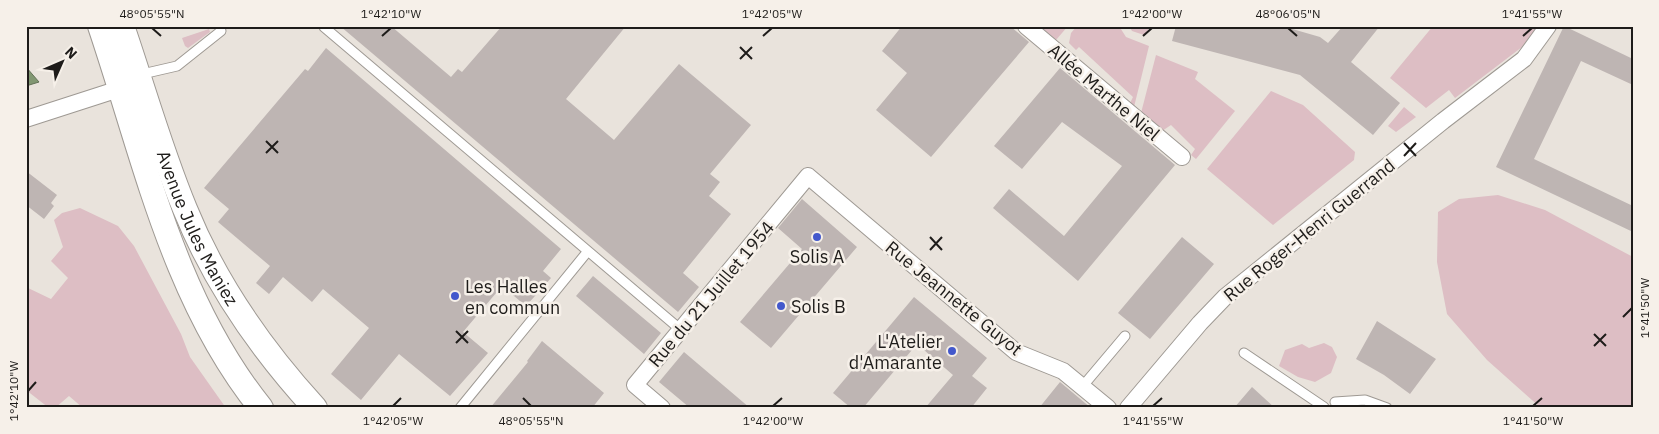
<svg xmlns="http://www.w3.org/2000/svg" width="1659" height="434" font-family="'IBM Plex Sans',sans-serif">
<rect width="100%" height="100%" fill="#e9e3dc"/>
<path fill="#ddbec4" d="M1039,26h29l-12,14z
M1077,26h42l7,11 23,9 -15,61 -4,-4 3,-6 -54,-50 -3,3 -7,-7 2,-10z
M1129,26h22l-7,9 -12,-4z
M1433,26h105l-16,21 -67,51 -6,-8 -23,18 -36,-30z
M209,29l1,3 -22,16 -3,-2 -3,-8z
M1156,55l42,17 -3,7 40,32 -39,48 -5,-4 4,-6 -24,-24 -9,6 -21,-18z
M1271,91l32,14 52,47 -1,8 -81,65 -66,-56z
M1404,107l12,10 -20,15 -8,-6z
M1498,195l47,15 88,47v151h-92l-54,-48 -40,-46 -10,-52 1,-50 21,-13z
M80,208l38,18 16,20 47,88 9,23 36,51h-143l-14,-12 -14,12h-6l-23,-18v-103l25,12 17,-21 -17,-17 12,-14 -9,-27 8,-7z
M1324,343l8,4 5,10 -6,16 -16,9 -17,-5 -19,-11 6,-16 17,-6 7,4z"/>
<path fill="#819772" stroke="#637258" d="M26,67l13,15 -13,4z"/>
<path fill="#beb5b3" d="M340,26h51l60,51 7,-8 4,3 40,-46h124l-60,73 48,41 65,-76 72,61 -41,49 10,8 -11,14 22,18 -48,59 16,14 -21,25z
M902,26h108l19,16 -98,115 -55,-47 31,-37 -25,-22z
M1176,26h106l38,11 8,6 15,-17h37l-29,36 49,41 -27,32 -73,-60 -128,-34z
M1564,26l69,33v26l-52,-24 -47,98 99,47v26l-137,-65z
M326,48l235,201 -18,22 8,7 -25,28 -24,-20 -39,46 25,21 -38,43 -51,-42 -38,46 -30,-26 38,-46 -46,-39 -11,13 -29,-25 -14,17 -13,-11 14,-17 -52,-44 11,-13 -25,-21 101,-119 3,2z
M1060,68l115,97 -97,116 -85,-73 16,-19 55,47 58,-70 -60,-44 -40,47 -28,-23z
M26,171l31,24 -6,8 3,3 -10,13 -18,-14z
M802,199l55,48 -86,101 -31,-26 62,-73 -24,-21z
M1182,237l32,27 -64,75 -32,-26z
M593,276l68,57 -17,21 -68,-58z
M914,297l73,61 -15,18 15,12 -16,20h-46l28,-33 -36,-31 -54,64h-12l-18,-15z
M1377,321l59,38 -26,35 -26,-19 -28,-16z
M542,341l62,52 -12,15h-102l38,-46 -1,-1z
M684,352l66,56h-60l-31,-26z
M1060,382l31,26h-52z
M1252,387l23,21h-41z"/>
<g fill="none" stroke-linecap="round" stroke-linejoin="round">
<defs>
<path id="service" d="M324,27l357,303
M138,75l39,-9 44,-35
M1244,353l80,54
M1082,387l43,-51
M1335,402l30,-2 22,8
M460,408l128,-157"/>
<path id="minor" d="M1026,26l156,131
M26,119l93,-30
M662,408l-27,-23 173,-209 208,176 47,19 45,37
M1128,408l72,-85 25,-26 218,-176 81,-62 24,-33"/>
<g id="secondary">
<path d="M100,26c44,130 73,273 161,382"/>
<path id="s1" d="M122,26c21,61 38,123 63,183 30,74 76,140 130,199"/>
</g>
</defs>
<use href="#service" stroke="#9e9993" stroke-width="11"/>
<use href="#minor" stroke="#9e9993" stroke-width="18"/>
<use href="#secondary" stroke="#9e9993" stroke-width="26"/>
<use href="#service" stroke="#fff" stroke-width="9"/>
<use href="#minor" stroke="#fff" stroke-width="16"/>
<use href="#secondary" stroke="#fff" stroke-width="24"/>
</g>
<path fill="none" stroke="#1e1c1a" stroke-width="2" d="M152,28l9,8M1288,28l9,8M382,36l9,-8M763,36l9,-8M1143,36l9,-8M1523,36l9,-8M740,47l12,12M740,59l12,-12M266,141l12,12M1404,143l12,13M266,153l12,-12M1404,156l12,-13M930,237l12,13M930,250l12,-13M1623,317l9,-9M456,331l12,12M1594,334l12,12M456,343l12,-12M1594,346l12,-12M28,391l8,-9M523,398l8,8M393,406l8,-8M773,406l9,-8M1153,406l9,-8M1533,406l9,-8"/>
<g fill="#4358cc" stroke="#f6f0e9" stroke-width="2">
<circle cx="817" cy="237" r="5"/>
<circle cx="455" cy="296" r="5"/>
<circle cx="781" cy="306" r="5"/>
<circle cx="952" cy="351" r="5"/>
</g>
<g text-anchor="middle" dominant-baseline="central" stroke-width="5" stroke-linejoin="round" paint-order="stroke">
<g font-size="18" fill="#1e1c1a" stroke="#f6f0e9">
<text transform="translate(1104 92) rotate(40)">Allée Marthe Niel</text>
<text stroke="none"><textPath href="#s1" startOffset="216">Avenue Jules Maniez</textPath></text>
<text transform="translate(1309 230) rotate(-39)">Rue Roger-Henri Guerrand</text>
<text transform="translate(711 294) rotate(-50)">Rue du 21 Juillet 1954</text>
<text transform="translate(954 298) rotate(39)">Rue Jeannette Guyot</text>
</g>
<g font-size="18" fill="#1e1c1a" stroke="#f6f0e9" text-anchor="start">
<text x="817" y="256" text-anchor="middle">Solis A</text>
<text x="465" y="286">Les Halles<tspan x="465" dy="21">en commun</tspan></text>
<text x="791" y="306">Solis B</text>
<text x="942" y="341" text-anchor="end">L'Atelier<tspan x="942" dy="21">d'Amarante</tspan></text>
</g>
</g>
<rect width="1659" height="434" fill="none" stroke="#f6f0e9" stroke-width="55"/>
<g transform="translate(62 62) rotate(45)" stroke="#f6f0e9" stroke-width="4" paint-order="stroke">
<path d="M0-4L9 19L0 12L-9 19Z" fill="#1e1c1a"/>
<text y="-8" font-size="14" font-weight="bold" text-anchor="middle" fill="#1e1c1a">N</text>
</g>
<rect x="28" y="28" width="1604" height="378" fill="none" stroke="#1e1c1a" stroke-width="2"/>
<g font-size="12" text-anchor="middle" fill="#1e1c1a">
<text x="152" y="18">48°05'55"N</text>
<text x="391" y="18">1°42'10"W</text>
<text x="772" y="18">1°42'05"W</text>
<text x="1152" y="18">1°42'00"W</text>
<text x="1288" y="18">48°06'05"N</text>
<text x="1532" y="18">1°41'55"W</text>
<text transform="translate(1645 308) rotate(-90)" y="4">1°41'50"W</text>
<text transform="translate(14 391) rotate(-90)" y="4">1°42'10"W</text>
<text x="393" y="425">1°42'05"W</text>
<text x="531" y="425">48°05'55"N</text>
<text x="773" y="425">1°42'00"W</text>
<text x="1153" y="425">1°41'55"W</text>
<text x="1533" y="425">1°41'50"W</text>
</g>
</svg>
